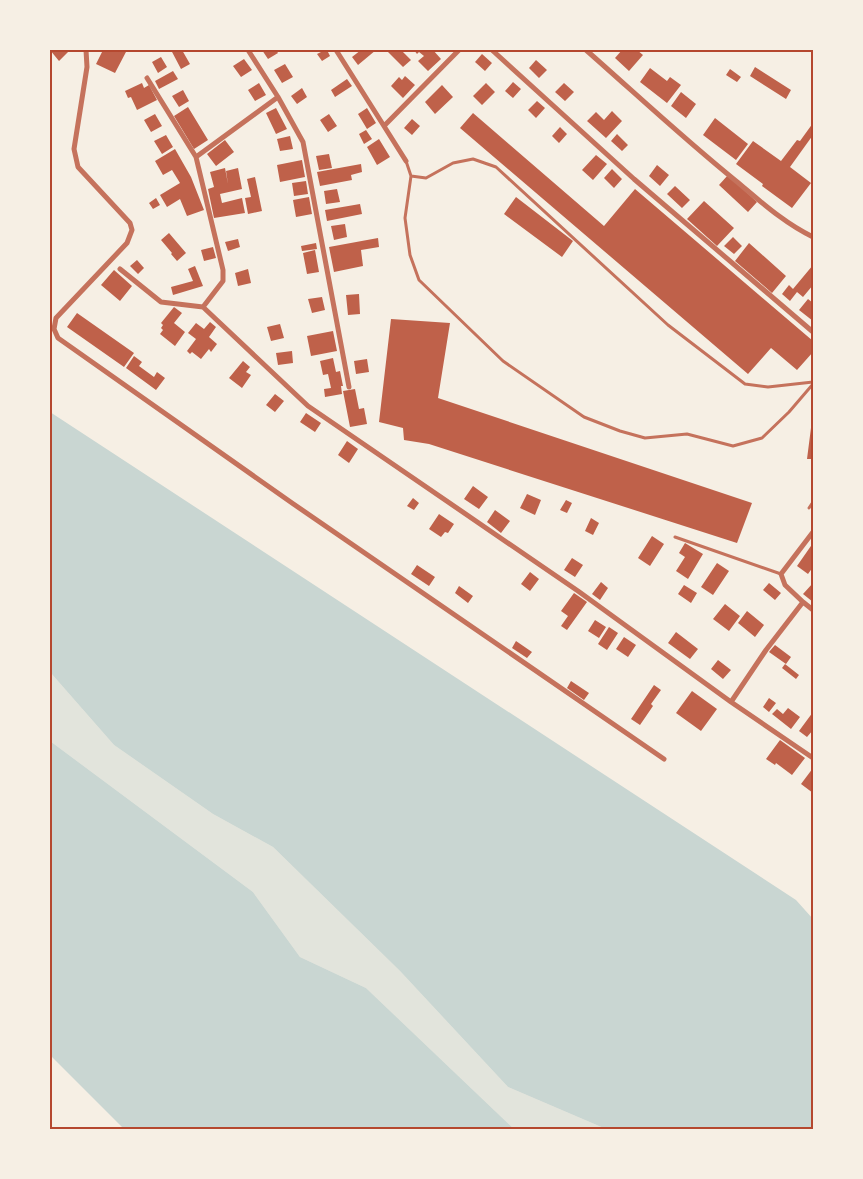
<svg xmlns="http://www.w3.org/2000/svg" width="863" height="1179" font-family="'PT Sans Narrow',sans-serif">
<rect width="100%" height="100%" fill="#f6efe4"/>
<path fill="#e2e4dc" d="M50,672l64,73 99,69 60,33 127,124 108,116 98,42h-92l-148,-141 -66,-31 -47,-65 -203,-151z"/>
<path fill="#c9d6d2" d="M50,412l746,488 17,19v210h-207l-98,-42 -108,-116 -127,-124 -60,-33 -99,-69 -64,-73z
M50,741l203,151 47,65 66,31 148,141h-390l-74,-74z"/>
<path fill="#bf614a" d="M50,50h20l-11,11z
M103,50h24l-12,23 -19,-9z
M171,50h11l8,14 -9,5z
M262,50h14l2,3 -10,6z
M325,50h2l3,6 -8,5 -5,-7z
M361,50h15l-18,15 -6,-8z
M386,50h15l10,10 -8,7z
M414,50h19l8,9 -13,12 -10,-10 6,-5 -5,-4 -2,2z
M622,50h15l6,5 -14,16 -14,-13z
M482,54l10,9 -7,8 -10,-9z
M161,57l6,10 -9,6 -6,-11z
M244,59l8,11 -11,7 -8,-11z
M536,60l11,10 -8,8 -10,-10z
M285,64l8,13 -11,6 -8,-13z
M755,67l36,23 -5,9 -36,-23z
M650,68l17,13 3,-4 11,8 -14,18 -27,-21z
M730,69l11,8 -4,5 -11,-7z
M173,71l5,8 -19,10 -4,-8z
M405,76l10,9 -12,13 -12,-12 8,-9 3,3z
M347,79l5,7 -17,11 -4,-7z
M513,82l8,7 -8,9 -8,-7z
M142,83l2,5 5,-3 8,15 -20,10 -6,-13 -3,1 -3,-7z
M259,83l7,12 -11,6 -7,-11z
M486,83l9,9 -13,13 -9,-9z
M564,83l10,9 -9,9 -10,-9z
M442,85l11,12 -18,17 -10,-12z
M302,88l5,9 -10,7 -6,-8z
M183,90l6,11 -10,6 -7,-11z
M681,92l15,12 -10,14 -15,-12z
M537,101l8,7 -9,10 -8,-8z
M188,107l20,33 -14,9 -20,-33z
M276,108l11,21 -11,5 -10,-21z
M367,108l9,15 -9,6 -9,-15z
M612,111l10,10 -16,17 -19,-17 9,-9 8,8z
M473,113l131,113 31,-37 178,152v11l-16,18 -26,-22 -23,26 -288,-246z
M155,114l7,12 -11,6 -7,-12z
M329,114l8,12 -9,6 -8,-12z
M715,118l33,26 -12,16 -33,-25z
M412,119l8,7 -8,9 -8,-7z
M813,123v12l-23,32 21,16 -19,25 -30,-22 1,-2 -27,-20 17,-23 28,20 16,-21 3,1z
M560,127l7,7 -8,9 -7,-7z
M366,130l6,9 -8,5 -5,-10z
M617,134l11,11 -6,6 -11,-10z
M166,135l7,12 -11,7 -8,-13z
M290,136l3,13 -13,2 -3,-12z
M379,139l11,18 -13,8 -10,-18z
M225,140l9,12 -18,14 -9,-12z
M175,149l16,28 13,33 -17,6 -7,-17 -13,8 -7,-12 20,-12 -8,-13 -9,5 -8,-14z
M329,154l3,14 -13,2 -3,-14z
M596,155l11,9 -14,16 -11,-10z
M302,160l3,17 -25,5 -3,-17z
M361,164l1,8 -11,3 1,5 -32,6 -3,-14z
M657,165l12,10 -9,11 -11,-10z
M225,168l3,16 -2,-13 12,-3 4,21 -22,5 2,9 20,-5 3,15 -31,5 -6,-29 6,-2 -4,-15z
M612,169l10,10 -8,9 -10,-10z
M728,175l29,27 -9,10 -29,-27z
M255,177l7,34 -14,3 -3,-16 6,-1 -4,-18z
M306,181l2,13 -14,2 -2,-13z
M675,186l15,14 -8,8 -15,-14z
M337,189l3,13 -14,2 -2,-13z
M309,197l3,17 -16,3 -3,-17z
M516,197l57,44 -11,16 -58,-43z
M156,198l4,7 -7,4 -4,-6z
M704,201l30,27 -17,18 -30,-27z
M360,204l2,10 -35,7 -2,-11z
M345,224l2,13 -13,3 -3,-14z
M169,233l17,20 -9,8 -6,-7 1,-1 -11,-13z
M733,237l9,9 -8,8 -10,-8z
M378,238l1,9 -18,3 2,16 -29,6 -5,-25z
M238,239l2,8 -12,4 -3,-9z
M316,243l1,6 -15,2 -1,-5z
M749,243l37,33 -14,17 -37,-32z
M213,247l3,11 -12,3 -3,-11z
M315,250l4,22 -12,2 -4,-21z
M137,260l7,8 -6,6 -8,-8z
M813,265v20l-10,12 -6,-5 -7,9 -8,-7 7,-9 4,4z
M195,266l8,20 -30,9 -2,-8 22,-6 -5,-12z
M248,269l3,14 -13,3 -3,-13z
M114,270l18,16 -12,15 -19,-16z
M359,294l1,20 -12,1 -2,-20z
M322,297l3,13 -13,3 -4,-14z
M808,299l5,4v18l-14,-11z
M174,307l8,6 -8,10 11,9 -10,14 -15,-12 3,-4 -2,-2 2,-3 -2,-2z
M77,313l57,40 -10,14 -57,-40z
M391,319l59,4 -12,75 314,105 -15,40 -308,-99 -25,-4 -1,-12 -24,-6z
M210,322l6,5 -7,10 8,7 -6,8 -2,-3 -8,10 -9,-7 -2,2 -3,-3 9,-12 -8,-6 8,-10 8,6z
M280,324l4,14 -13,3 -4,-14z
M333,331l4,20 -26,5 -4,-20z
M292,351l1,12 -15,2 -2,-12z
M134,356l8,6 -3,4 15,11 3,-5 8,6 -9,12 -30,-22z
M333,358l3,14 4,-1 3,15h-2l1,8 -17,3 -1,-8 7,-1 -3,-14 -5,1 -3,-14z
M367,359l2,13 -13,2 -2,-13z
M243,361l7,6 -4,5 5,3 -9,13 -13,-10z
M355,389l4,20 5,-1 3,16 -17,3 -7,-36z
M275,394l9,7 -9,11 -9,-7z
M306,413l15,10 -6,9 -15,-10z
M812,420h1v39h-6z
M347,441l11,8 -9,14 -11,-8z
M473,486l15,11 -9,12 -15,-10z
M527,494l14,6 -6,15 -15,-7z
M413,498l6,5 -5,7 -7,-4z
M566,500l6,3 -5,10 -7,-3z
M495,510l15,11 -9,12 -14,-11z
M439,514l15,10 -6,9 -3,-1 -4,5 -12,-8z
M591,518l8,5 -6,12 -8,-4z
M652,536l12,8 -14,22 -12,-8z
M685,543l18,11 -15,25 -12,-8 9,-14 -6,-4z
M813,543v24l-5,7 -11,-8z
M572,558l11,7 -8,12 -11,-7z
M717,563l12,8 -16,24 -12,-8z
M417,565l18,12 -6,9 -18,-12z
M530,572l9,7 -9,12 -9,-7z
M601,582l7,6 -8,12 -8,-6z
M769,583l12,10 -6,7 -12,-10z
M813,583v19l-10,-8z
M684,585l13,8 -6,10 -13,-9z
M459,586l14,10 -5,7 -13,-10z
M574,593l13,9 -20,28 -6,-4 7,-10 -7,-5z
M725,604l15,12 -11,15 -16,-12z
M747,611l17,14 -9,12 -17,-14z
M595,620l11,7 -7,11 -11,-7z
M609,627l9,6 -11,17 -9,-6z
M676,632l22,17 -8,10 -22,-16z
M624,637l12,8 -8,12 -12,-8z
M516,641l16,11 -5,6 -15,-10z
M775,645l16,12 -5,7 -17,-12z
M718,660l13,10 -8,9 -12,-10z
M785,664l14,11 -3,4 -14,-11z
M571,681l18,12 -5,7 -17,-12z
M654,685l7,5 -10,14 2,2 -13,19 -9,-6z
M692,691l25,18 -16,22 -25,-18z
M769,698l7,5 -7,9 -6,-5z
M788,708l12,9 -9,12 -19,-15 5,-5 6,5z
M813,712v18l-6,7 -8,-6z
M780,740l25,18 -13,17 -16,-12 -1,2 -9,-6z
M813,768v25l-12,-9z"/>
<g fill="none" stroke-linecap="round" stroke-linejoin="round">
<path stroke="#c5725c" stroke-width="3" d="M406,161l5,15 -6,42 5,37 9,25 84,81 81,56 36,14 25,7 42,-4 46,12 29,-8 27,-26 24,-28
M411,176l15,2 27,-15 20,-4 23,8 172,158 77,59 23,3 45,-5
M809,508l4,-6
M675,537l106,37"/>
<path stroke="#c5725c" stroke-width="5" d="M86,50l1,17 -13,82 4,18 52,56 2,7 -5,13 -71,75 -2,11 4,9 234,165 372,256
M248,50l30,47 25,45 46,245
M336,50l70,111
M492,50l142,129 179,153
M586,50c50,44 98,89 150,131 24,20 48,42 77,56
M147,78l49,79 27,113v11l-20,26
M384,126l75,-76
M196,157l82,-60
M120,269l41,33 42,5 105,99 270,185 153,111 82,56
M803,602l10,8
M731,702l35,-52 37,-48 -18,-17 -4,-11 32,-42"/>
</g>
<rect width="863" height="1179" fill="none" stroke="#f6efe4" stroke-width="102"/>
<rect x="51" y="51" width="761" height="1077" fill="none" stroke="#b5482f" stroke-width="2"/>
</svg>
